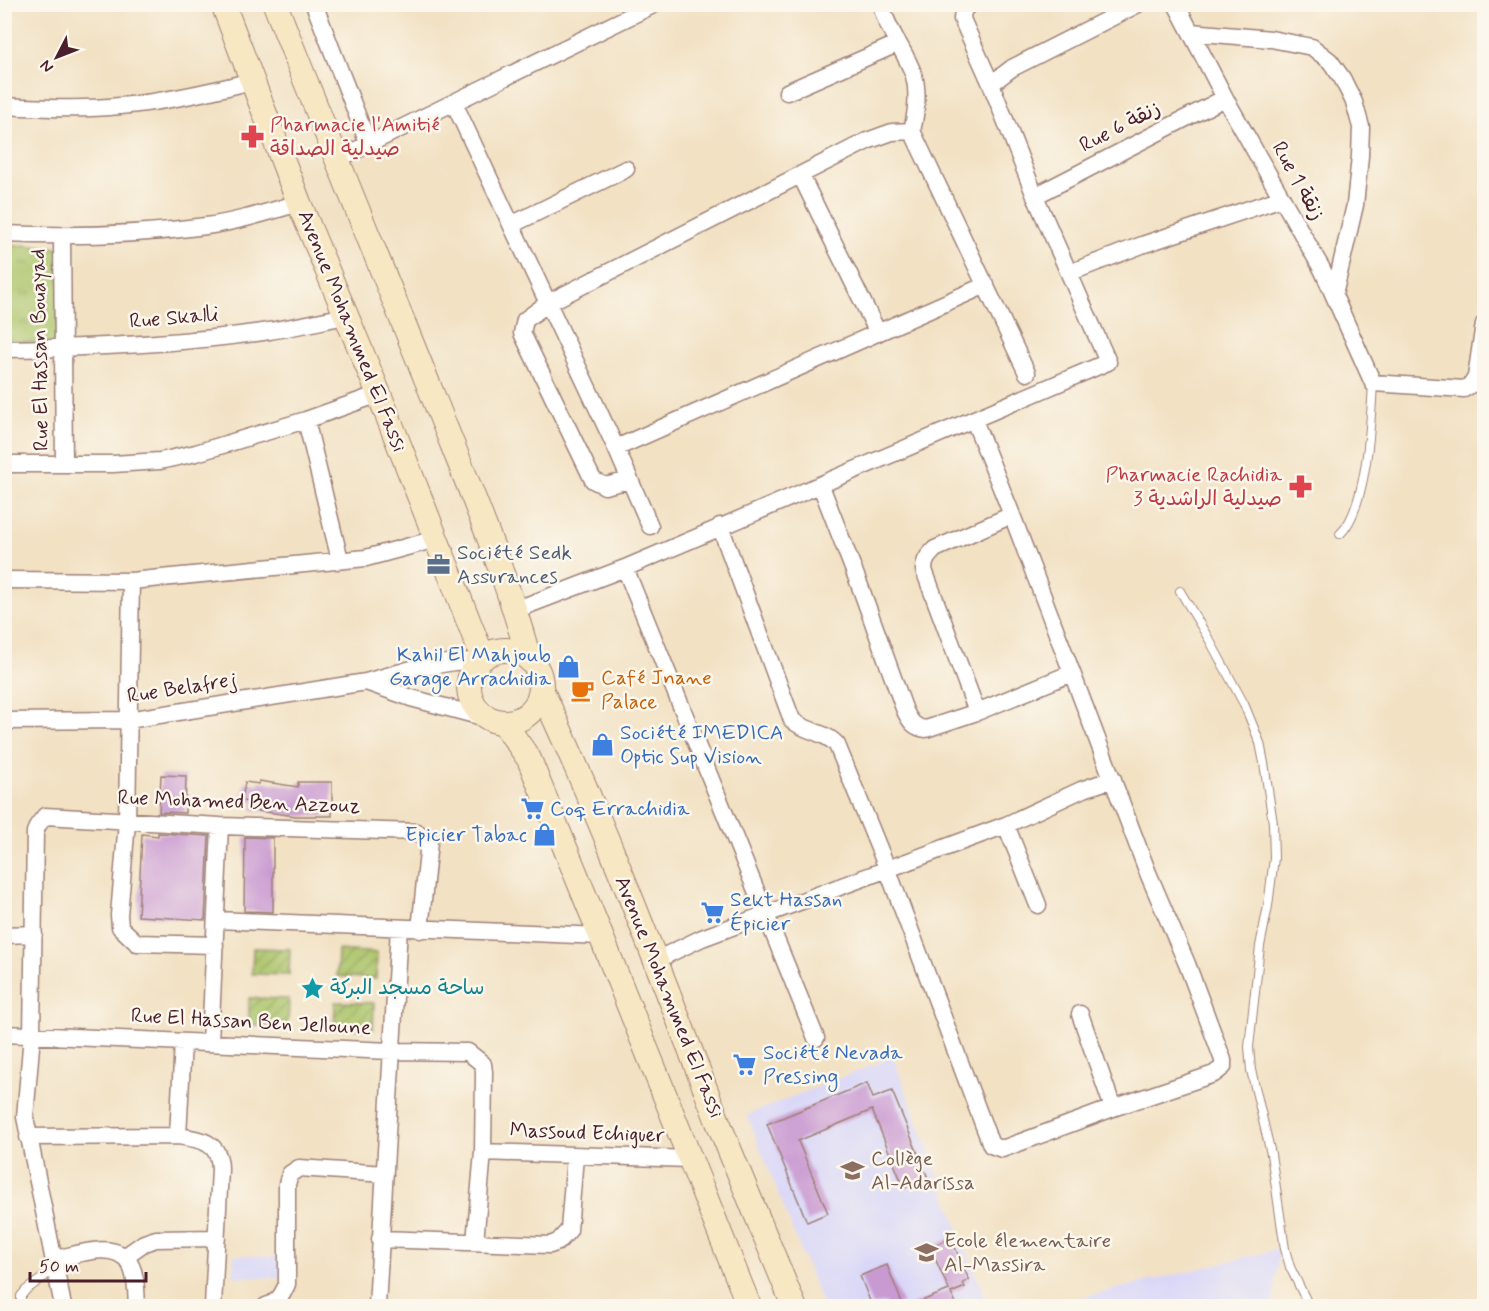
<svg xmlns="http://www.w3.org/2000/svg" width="1489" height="1311" font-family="Mynerve,'Playpen Sans Arabic',sans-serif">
<defs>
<pattern id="park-tufts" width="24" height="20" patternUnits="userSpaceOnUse" patternTransform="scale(1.5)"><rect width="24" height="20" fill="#abc469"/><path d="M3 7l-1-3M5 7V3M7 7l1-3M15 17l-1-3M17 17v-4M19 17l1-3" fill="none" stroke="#8d9f57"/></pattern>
<pattern id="garden-furrows" width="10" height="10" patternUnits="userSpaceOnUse" patternTransform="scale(1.5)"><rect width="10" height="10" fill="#abc469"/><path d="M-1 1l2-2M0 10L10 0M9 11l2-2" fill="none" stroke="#8d9f57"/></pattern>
</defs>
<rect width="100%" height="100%" fill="#fbf7ec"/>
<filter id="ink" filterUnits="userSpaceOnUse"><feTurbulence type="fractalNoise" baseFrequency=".0167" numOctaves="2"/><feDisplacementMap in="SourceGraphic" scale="12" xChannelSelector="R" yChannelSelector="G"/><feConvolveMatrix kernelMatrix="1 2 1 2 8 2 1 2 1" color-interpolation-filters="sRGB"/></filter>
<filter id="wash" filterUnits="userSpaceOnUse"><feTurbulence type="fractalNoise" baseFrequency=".008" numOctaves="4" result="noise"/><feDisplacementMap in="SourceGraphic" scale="24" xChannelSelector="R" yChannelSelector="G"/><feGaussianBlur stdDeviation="1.35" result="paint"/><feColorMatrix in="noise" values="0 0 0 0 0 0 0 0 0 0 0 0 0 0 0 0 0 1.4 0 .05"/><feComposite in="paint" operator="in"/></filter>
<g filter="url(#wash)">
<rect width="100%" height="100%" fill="#f2e1c3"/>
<path fill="#d9d7f8" d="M893,1057l95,249h-165l-76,-191z
M1279,1249l-6,57h-225z
M234,1255l48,2 -1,21 -48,-2z"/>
<path fill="url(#park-tufts)" stroke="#7a724a" stroke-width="1.5" d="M5,244l56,4 -2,96 -54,-3z"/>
<path fill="url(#garden-furrows)" stroke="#7a724a" stroke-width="1.5" d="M253,948l37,1 -1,26 -37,-1z
M338,950l39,3 -1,26 -39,-3z
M249,998l40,1 -1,28 -39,-2z
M335,1002l39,1 -1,27 -39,-2z"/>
<g id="blocks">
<path fill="#c99ad1" d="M161,775l25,1 -1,37 -26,-1z
M259,781l39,6v-5h34v34h-36l-44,-6 2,-8 -12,-1 3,-19 14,2z
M158,833l51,3 -4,84 -67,-4 4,-82 16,2z
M245,837l28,1v74l-29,-1z
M867,1083l6,15 19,-7 36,87 -24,10 -32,-78 -74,31 30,72 -21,9 -40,-98z
M951,1238l18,42 -6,3 2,4 -14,6 6,13h-48l40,-16 -19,-43z
M887,1265l15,38 -15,3 -2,-4 -13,4 -12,-30z"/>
</g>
</g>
<g filter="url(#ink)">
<use href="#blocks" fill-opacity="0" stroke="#9e8077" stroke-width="1.5"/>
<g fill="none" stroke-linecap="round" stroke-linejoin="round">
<defs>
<path id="service" d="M1340,534c27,-25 31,-114 33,-151
M1180,591l30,50 34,63 16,39 4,20 9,60 1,35 -6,48 -8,40 -11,101 2,23 20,84 14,95 5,18 19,39
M21,1306v-10l5,-6 30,-22"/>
<path id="minor" d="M314,4l54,139
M881,4c6,27 25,47 33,72 5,18 2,38 -2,55l115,242
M970,4l-7,6 -1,9 29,65
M1176,4l49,94 97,171 51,114 91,6 8,-5 4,-7 8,-53
M1191,32l80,7 41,8 18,14 12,17 12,24 7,25 -1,29 -5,49 -21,90
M787,92l110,-48
M454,103l162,345 34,78
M4,106c39,2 78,4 116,0 45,-4 89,-14 132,-25
M336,160l319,-156
M801,176l77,157
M1035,196l190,-98
M513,224l113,-55
M4,234c68,3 135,1 202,-8 31,-4 62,-14 93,-23
M62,237l2,226
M1069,273l73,-28 140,-47
M4,349c89,-1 178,-5 265,-18 26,-4 51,-10 77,-15
M306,420l34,140
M616,448l370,-163
M4,464h109l47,-3 36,-8 110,-33 73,-26
M630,480l-25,6 -12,-6 -71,-147 3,-13 23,-17 319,-162 25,-9 20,-1
M821,486l40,103 44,122c5,10 9,17 21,18l51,-17 95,-39
M720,526l72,194c13,12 33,11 45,25l50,123 104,277 11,4 111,-41 101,-34 9,-7v-7l-36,-96 -39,-91 -136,-358 -38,-95
M625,568l191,470
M4,580l127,1 235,-23 70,-19
M131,581l-4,241 -8,93 1,12 17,16 78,2
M515,610l110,-42 483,-206 -73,-166 -44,-112 21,-16 126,-64
M366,682l45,16 79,21
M977,712l-53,-142c0,-10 4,-14 11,-21l77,-34
M4,721l124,-1 238,-38 46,-13 42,-7 26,-1
M1006,825l32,80
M217,920l384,16
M4,935l30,-1
M656,960l46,-22 304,-113 75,-35 32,-11
M1080,1014l33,94
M4,1034l387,17 77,1 15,12 1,8 -1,80 -8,90
M210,1043l10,-217
M178,1136l5,-94
M28,1137l150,-1c23,3 42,6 42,33l-7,137
M483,1152l206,7
M380,1239l170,6 8,-3 11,-12 6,-74
M124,1257l20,-14 12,-4 61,-1
M55,1259c21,-4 61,-20 75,5 7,12 6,30 7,42
M63,1306l-38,-189 7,-82 3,-203 3,-7 7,-9 175,10 197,6 12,10 -9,88
M266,1306c12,-4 16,-10 21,-22v-100l3,-10 9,-6 86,6
M377,1306l22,-378"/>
<path id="secondary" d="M223,4l76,199 80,191 104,264
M275,4c51,130 104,258 156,387 35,89 73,176 98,268
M469 686a36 36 0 1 1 72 0a36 36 0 1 1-72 0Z
M541,689c66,141 121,288 177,433 25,62 51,123 76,184
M503,722l26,37 72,177 148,370"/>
</defs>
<use href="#service" stroke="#9e8077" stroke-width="10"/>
<use href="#minor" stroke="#9e8077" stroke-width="19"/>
<use href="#secondary" stroke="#9e8077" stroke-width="26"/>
<use href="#service" stroke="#fff" stroke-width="8"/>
<use href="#minor" stroke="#fff" stroke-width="16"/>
<use href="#secondary" stroke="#f8e7c3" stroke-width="24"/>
</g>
</g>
<defs>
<symbol id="pharmacy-bare" viewBox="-9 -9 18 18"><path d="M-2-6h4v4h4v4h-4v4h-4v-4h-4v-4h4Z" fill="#e0444e" stroke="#fbf7ec" stroke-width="2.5" paint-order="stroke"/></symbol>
<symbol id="office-bare" viewBox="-9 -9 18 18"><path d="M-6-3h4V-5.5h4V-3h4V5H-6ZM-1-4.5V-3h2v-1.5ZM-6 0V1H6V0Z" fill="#5c6f8a" stroke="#fbf7ec" stroke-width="2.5" paint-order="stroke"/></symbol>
<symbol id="shop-bare" viewBox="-9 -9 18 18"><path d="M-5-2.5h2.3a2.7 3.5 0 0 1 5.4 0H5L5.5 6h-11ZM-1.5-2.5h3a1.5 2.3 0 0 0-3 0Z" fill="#3f7fe0" stroke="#fbf7ec" stroke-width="2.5" paint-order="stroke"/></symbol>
<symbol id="cafe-bare" viewBox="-9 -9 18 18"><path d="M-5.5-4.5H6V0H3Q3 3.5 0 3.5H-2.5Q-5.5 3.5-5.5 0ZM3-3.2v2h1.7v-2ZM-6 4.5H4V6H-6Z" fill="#e8710a" stroke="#fbf7ec" stroke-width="2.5" paint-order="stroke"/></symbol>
<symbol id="supermarket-bare" viewBox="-9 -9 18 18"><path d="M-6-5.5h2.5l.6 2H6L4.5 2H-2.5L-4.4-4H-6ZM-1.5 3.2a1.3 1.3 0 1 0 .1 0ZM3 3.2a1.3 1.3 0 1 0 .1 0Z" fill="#3f7fe0" stroke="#fbf7ec" stroke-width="2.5" paint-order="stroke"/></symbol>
<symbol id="sight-bare" viewBox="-9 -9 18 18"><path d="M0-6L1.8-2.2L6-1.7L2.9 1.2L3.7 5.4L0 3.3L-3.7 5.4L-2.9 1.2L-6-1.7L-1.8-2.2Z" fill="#0f9aa8" stroke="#fbf7ec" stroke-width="2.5" paint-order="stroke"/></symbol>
<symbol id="school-bare" viewBox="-9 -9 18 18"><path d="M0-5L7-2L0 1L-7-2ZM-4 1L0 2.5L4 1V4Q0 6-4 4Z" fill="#8d6e63" stroke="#fbf7ec" stroke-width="2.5" paint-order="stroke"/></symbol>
</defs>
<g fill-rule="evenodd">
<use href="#pharmacy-bare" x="236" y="120" width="33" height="33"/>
<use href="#pharmacy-bare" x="1284" y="470" width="33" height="33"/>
<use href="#office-bare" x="422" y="548" width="33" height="33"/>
<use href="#shop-bare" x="552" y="650" width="33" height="33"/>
<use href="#cafe-bare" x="566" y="674" width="33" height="33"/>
<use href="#shop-bare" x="586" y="728" width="33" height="33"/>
<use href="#supermarket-bare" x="516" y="792" width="33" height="33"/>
<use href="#shop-bare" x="528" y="818" width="33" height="33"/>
<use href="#supermarket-bare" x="696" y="896" width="33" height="33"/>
<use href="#sight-bare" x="296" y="972" width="33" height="33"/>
<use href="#supermarket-bare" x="728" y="1048" width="33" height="33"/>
<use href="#school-bare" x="836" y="1154" width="33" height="33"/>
<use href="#school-bare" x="910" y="1236" width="33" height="33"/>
</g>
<g text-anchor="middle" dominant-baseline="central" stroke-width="5" stroke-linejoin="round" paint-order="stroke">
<g font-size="21" fill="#be3a42" stroke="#fbf7ec" text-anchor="start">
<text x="270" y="125">Pharmacie l'Amitié<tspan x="270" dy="24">صيدلية الصداقة</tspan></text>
<text x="1282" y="475" text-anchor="end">Pharmacie Rachidia<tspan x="1282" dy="24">3 صيدلية الراشدية</tspan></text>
</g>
<g font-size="21" fill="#4a1f2b" stroke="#fbf7ec">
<text transform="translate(1120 127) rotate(-27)">Rue 6 زنقة</text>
<text transform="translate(1298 181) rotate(61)">Rue 1 زنقة</text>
<text transform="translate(174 318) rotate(-5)">Rue Skalli</text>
<text transform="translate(352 331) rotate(68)">Avenue Mohammed El Fassi</text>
<text transform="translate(40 350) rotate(-91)">Rue El Hassan Bouayad</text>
<text transform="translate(182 688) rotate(-9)">Rue Belafrej</text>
<text transform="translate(239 802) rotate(2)">Rue Mohamed Ben Azzouz</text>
<text transform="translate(669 997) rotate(68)">Avenue Mohammed El Fassi</text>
<text transform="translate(251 1022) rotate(3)">Rue El Hassan Ben Jelloune</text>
<text transform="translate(587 1133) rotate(2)">Massoud Echiguer</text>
</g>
<g font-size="21" fill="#4e5e75" stroke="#fbf7ec" text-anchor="start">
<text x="457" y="553">Société Sedk<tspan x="457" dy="24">Assurances</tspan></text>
</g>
<g font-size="21" fill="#366cbe" stroke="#fbf7ec" text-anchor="start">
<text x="551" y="655" text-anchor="end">Kahil El Mahjoub<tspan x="551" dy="24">Garage Arrachidia</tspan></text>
<text x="620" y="733">Société IMEDICA<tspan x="620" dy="24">Optic Sup Vision</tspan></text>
<text x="550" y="809">Coq Errachidia</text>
<text x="527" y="835" text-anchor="end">Epicier Tabac</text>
<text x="730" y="900">Sekt Hassan<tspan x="730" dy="24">Épicier</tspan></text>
<text x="763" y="1053">Société Nevada<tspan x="763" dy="24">Pressing</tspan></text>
</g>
<g font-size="21" fill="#c56008" stroke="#fbf7ec" text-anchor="start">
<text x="601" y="678">Café Jnane<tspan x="601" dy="24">Palace</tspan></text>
</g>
<g font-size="21" fill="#0d838f" stroke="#fbf7ec" text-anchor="start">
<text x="330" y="988">ساحة مسجد البركة</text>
</g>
<g font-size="21" fill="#785e54" stroke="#fbf7ec" text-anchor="start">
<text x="871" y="1159">Collège<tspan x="871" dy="24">Al-Adarissa</tspan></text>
<text x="944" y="1241">Ecole élementaire<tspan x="944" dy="24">Al-Massira</tspan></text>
</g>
</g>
<rect width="1489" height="1311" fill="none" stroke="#fbf7ec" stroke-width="24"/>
<g transform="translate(57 57) rotate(228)" stroke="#fbf7ec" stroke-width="4.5" paint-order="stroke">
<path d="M0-4.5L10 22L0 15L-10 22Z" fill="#4a1f2b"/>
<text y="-9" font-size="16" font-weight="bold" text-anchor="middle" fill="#4a1f2b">N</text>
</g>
<path d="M30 1272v9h116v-9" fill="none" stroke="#4a1f2b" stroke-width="3"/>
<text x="39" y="1272" font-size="18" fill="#4a1f2b" stroke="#fbf7ec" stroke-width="4.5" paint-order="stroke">50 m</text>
</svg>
